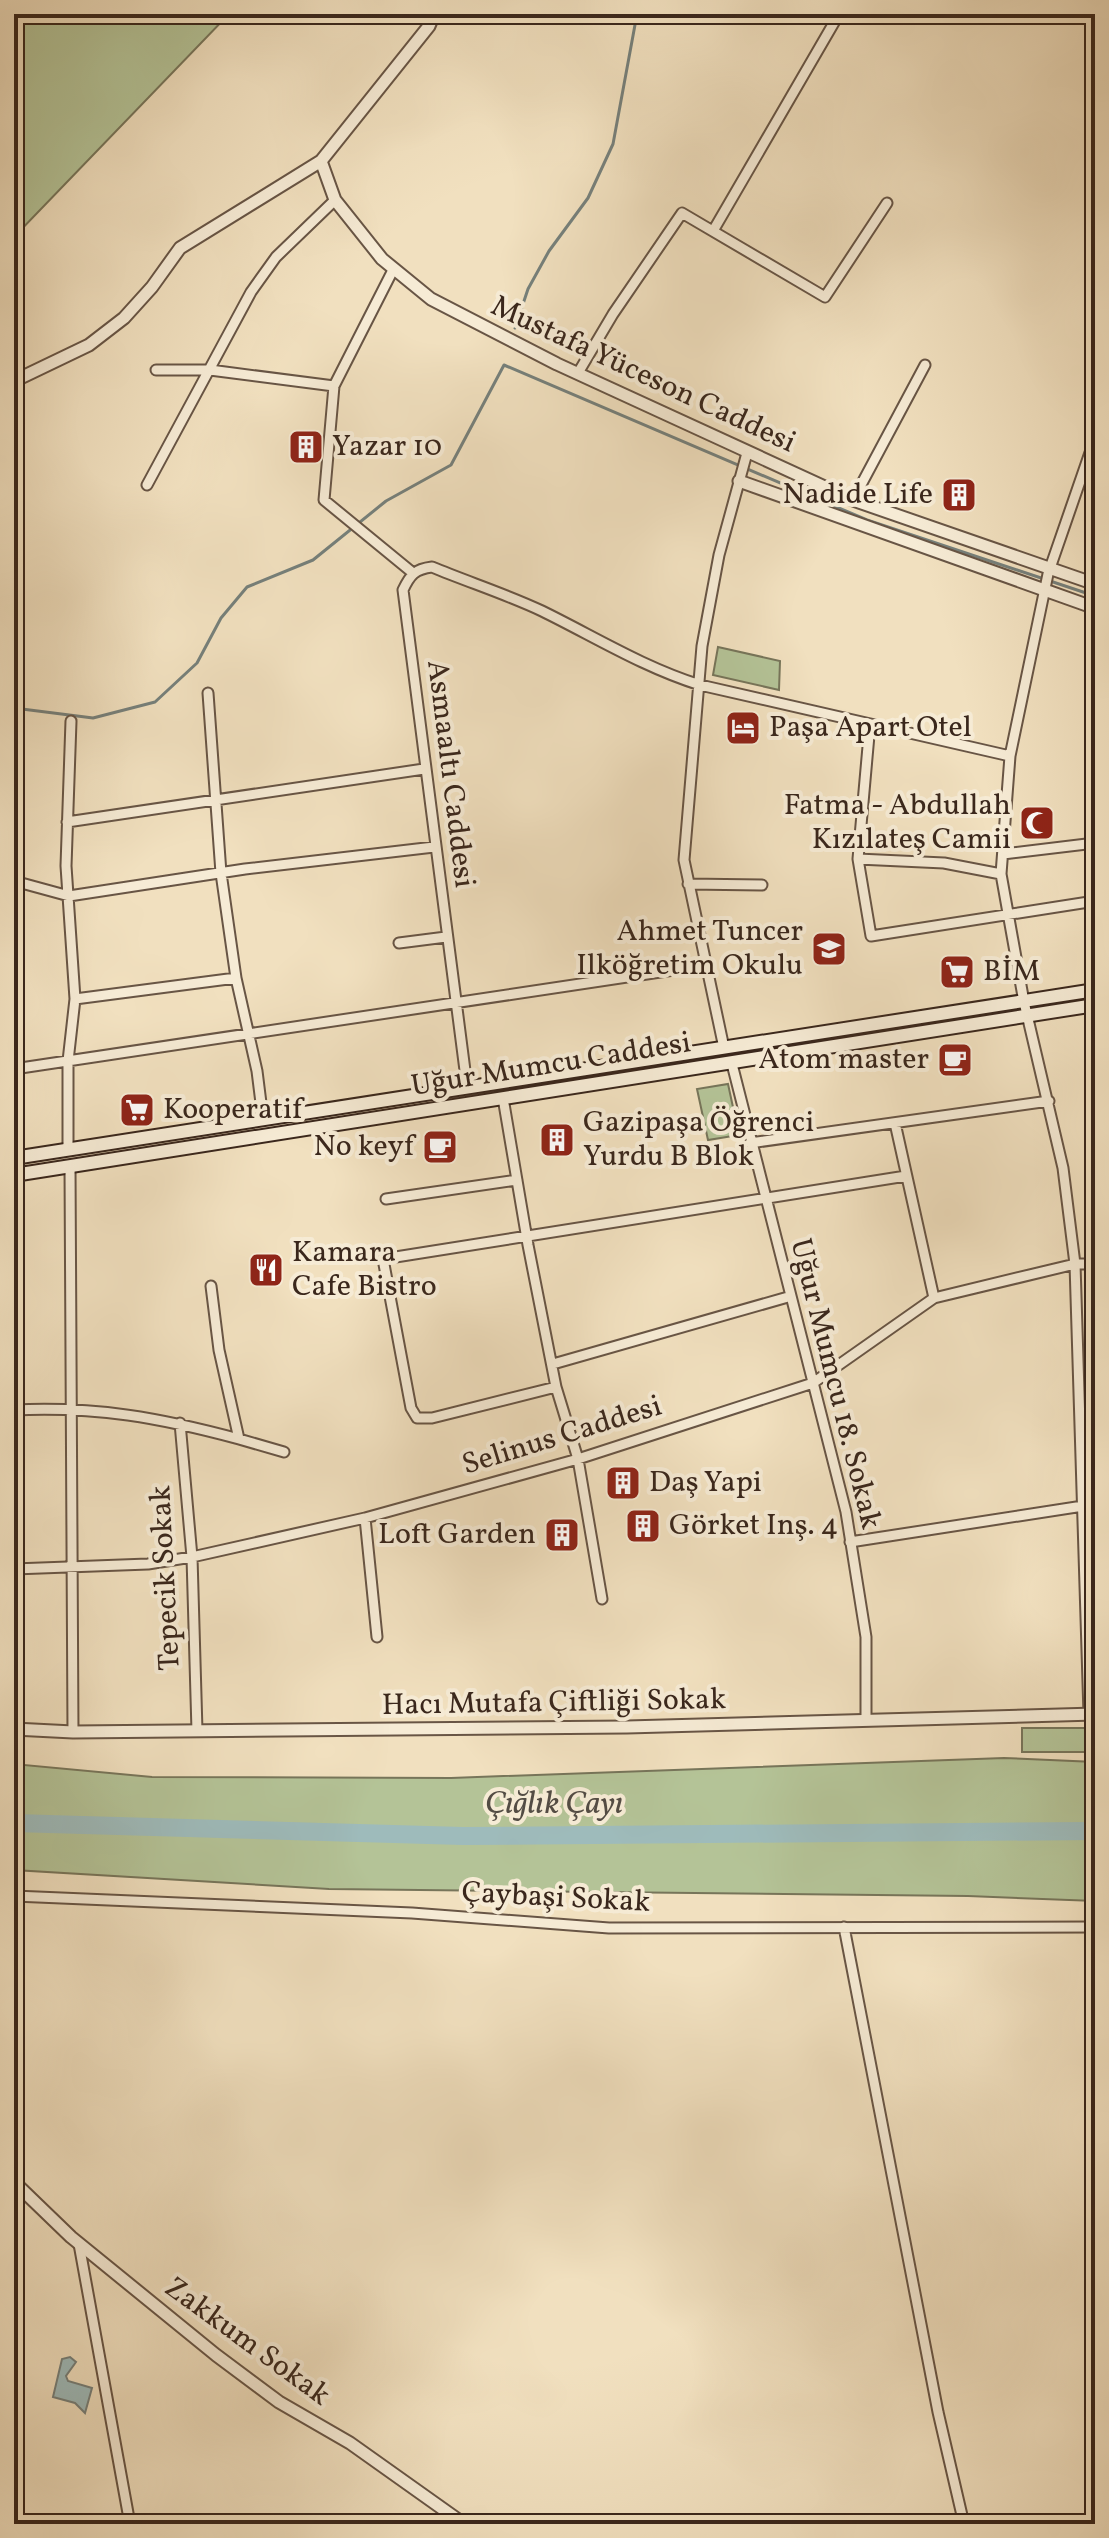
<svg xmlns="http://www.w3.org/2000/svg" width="1109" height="2538" font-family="Vollkorn,serif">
<rect width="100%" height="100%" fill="#f1e0bf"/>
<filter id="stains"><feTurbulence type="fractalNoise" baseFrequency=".0025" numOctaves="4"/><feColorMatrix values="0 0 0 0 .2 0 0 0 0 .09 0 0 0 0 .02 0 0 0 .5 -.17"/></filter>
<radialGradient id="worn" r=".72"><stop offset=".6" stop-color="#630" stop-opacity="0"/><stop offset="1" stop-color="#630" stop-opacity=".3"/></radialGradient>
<path fill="#b4c397" stroke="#77755a" stroke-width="2" d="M14,14h215l-215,223z
M718,647l62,14 -1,29 -66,-15z
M728,1084l11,51 -31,5 -11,-51z
M1022,1728h73v24h-73z
M1004,1758l91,4v139l-127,-5 -639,-7 -315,-19v-106l138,13 299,1z"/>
<path fill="#9ebbbb" stroke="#76807b" stroke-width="2" d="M70,2357l6,5 -10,14 2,5 24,7 -7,25 -10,-10 -22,-6 9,-38z"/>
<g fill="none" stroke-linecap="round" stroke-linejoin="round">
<path stroke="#76807b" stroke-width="3" d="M515,328l13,-39 21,-38 39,-53 25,-54 24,-130
M14,708l79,10 62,-16 42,-39 24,-45 26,-31 66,-27 73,-59 65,-36 53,-100 363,155 228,76"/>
<path stroke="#9ebbbb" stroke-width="18" d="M14,1823l449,13 632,-5"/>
<defs>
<path id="minor" d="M713,231l126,-217
M393,270l-59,116 -10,114 89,73
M156,370h54l124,16
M578,373l35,-59 69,-101 143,84 62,-94
M147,485l104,-193 25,-35 59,-57
M853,500l72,-135
M208,693l13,180 15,105
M870,724l-12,135 13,77 224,-35
M67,822l357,-53
M1003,854l92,-11
M858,859l86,4 57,11
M14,881l55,15 176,-27 189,-22
M688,884l74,1
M399,943l47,-6
M75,999l161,-21 21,93 6,48
M724,1048l-40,-188 18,-214 17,-91 28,-102
M732,1064l114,448 20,125v82
M14,1069l693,-104
M467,1086l-64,-496c7,-15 12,-21 29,-23 36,15 74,27 110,44 53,26 101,56 158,74l310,71
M503,1098l25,147 28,142 22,72 24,140
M895,1123l39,175
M750,1143l299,-42
M68,1149v-88l7,-62 -9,-133 5,-145
M70,1166l3,566
M386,1199l131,-19
M553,1364l235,-67
M556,1387l-124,31h-15l-6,-10 -28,-149 523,-83
M14,1410c82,-4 147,8 225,29l-20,-89 -8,-64
M180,1423l12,134 5,174
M239,1439l45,13
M365,1518l12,119
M850,1542l233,-36 12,1
M14,1569l134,-5 44,-7 173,-39 213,-59 235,-76 121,-85 141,-34h20
M1089,1714l-14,-450 -12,-96 -39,-166 -23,-128 9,-118 38,-182 47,-136
M14,1896l398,17 197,15 486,-1
M844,1927l94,485 26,112
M79,2244l51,280"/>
<path id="tertiary" d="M321,161l14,39 47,59 49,40 126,65 296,136 242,84
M14,381l75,-36 35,-27 28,-31 28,-39 141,-87 108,-135 5,-12
M739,481l356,127
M14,1729l59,3 554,-5 468,-13
M14,2182l57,55 145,118 63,47 71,41 114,81"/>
<path id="secondary" d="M14,1158l1081,-168
M14,1175l1081,-170"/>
</defs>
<use href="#minor" stroke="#685545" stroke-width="13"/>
<use href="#tertiary" stroke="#685545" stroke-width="15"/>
<use href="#secondary" stroke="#3a271c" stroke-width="16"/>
<use href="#minor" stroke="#f6ebd5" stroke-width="9"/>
<use href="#tertiary" stroke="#f6ebd5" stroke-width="11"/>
<use href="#secondary" stroke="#f6ebd5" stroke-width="12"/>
</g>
<defs>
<symbol id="building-square" viewBox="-11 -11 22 22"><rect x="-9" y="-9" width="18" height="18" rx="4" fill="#8f2418" stroke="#f6ebd5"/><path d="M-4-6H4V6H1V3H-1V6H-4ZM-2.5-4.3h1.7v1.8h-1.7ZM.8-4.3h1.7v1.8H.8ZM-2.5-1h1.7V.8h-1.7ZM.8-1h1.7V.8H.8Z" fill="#fff"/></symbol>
<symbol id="hotel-square" viewBox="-11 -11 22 22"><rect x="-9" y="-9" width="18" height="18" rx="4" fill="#8f2418" stroke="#f6ebd5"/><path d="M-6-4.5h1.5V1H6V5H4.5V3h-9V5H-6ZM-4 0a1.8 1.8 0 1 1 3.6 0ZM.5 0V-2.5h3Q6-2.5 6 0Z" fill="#fff"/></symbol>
<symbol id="mosque-square" viewBox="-11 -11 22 22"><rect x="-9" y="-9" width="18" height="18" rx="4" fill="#8f2418" stroke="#f6ebd5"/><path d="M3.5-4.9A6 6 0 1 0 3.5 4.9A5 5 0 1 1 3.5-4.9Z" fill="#fff"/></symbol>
<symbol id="school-square" viewBox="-11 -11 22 22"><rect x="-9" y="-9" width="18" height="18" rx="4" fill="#8f2418" stroke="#f6ebd5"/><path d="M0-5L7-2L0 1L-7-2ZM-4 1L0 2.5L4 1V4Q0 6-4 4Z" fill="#fff"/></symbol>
<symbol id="supermarket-square" viewBox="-11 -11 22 22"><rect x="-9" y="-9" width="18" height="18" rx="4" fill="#8f2418" stroke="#f6ebd5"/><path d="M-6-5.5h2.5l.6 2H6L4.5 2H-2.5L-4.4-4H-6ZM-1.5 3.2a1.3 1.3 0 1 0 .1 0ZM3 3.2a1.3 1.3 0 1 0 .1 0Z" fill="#fff"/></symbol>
<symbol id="cafe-square" viewBox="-11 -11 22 22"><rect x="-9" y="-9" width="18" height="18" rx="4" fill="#8f2418" stroke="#f6ebd5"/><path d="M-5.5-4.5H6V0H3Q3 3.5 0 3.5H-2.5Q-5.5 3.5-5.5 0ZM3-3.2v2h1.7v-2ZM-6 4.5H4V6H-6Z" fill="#fff"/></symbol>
<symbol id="restaurant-square" viewBox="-11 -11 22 22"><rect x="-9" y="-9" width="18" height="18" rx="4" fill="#8f2418" stroke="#f6ebd5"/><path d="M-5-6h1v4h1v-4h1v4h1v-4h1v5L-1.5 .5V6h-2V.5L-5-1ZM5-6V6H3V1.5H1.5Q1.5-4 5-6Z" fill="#fff"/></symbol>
</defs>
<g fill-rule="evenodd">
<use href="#building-square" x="286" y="427" width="40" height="40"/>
<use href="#building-square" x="939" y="475" width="40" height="40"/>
<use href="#hotel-square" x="723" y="708" width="40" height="40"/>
<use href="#mosque-square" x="1017" y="803" width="40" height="40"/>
<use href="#school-square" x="809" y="929" width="40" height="40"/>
<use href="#supermarket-square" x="937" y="952" width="40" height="40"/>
<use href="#cafe-square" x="935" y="1040" width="40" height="40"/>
<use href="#supermarket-square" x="117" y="1090" width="40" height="40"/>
<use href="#building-square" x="537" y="1120" width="40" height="40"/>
<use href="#cafe-square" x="420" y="1127" width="40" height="40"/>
<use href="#restaurant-square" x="246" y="1250" width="40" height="40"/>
<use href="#building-square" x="603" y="1463" width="40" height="40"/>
<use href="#building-square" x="623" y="1506" width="40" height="40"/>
<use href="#building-square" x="542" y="1515" width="40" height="40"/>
</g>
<g text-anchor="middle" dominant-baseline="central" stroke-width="8" stroke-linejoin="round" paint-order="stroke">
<g font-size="30" fill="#3a271c" stroke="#f6ebd5">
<text transform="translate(643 375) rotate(25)">Mustafa Yüceson Caddesi</text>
<text transform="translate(450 774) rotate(83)">Asmaaltı Caddesi</text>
<text transform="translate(551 1065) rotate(-9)">Uğur Mumcu Caddesi</text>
<text transform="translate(835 1384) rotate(76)">Uğur Mumcu 18. Sokak</text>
<text transform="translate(562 1436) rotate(-17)">Selinus Caddesi</text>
<text transform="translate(166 1578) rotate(-93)">Tepecik Sokak</text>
<text transform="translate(554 1703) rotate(-1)">Hacı Mutafa Çiftliği Sokak</text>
<text transform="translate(556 1898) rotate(3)">Çaybaşi Sokak</text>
<text transform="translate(247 2342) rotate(36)">Zakkum Sokak</text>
</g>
<g font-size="30" fill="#3a271c" stroke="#f6ebd5" text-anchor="start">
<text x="332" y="447">Yazar 10</text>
<text x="933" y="495" text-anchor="end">Nadide Life</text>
<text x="769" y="728">Paşa Apart Otel</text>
<text x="1011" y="806" text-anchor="end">Fatma - Abdullah<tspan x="1011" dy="34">Kızılateş Camii</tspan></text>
<text x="803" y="932" text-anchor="end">Ahmet Tuncer<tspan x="803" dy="34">Ilköğretim Okulu</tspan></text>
<text x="983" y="972">BİM</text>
<text x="929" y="1060" text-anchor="end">Atom master</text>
<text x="163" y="1110">Kooperatif</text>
<text x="583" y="1123">Gazipaşa Öğrenci<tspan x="583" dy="34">Yurdu B Blok</tspan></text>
<text x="414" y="1147" text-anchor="end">No keyf</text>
<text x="292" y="1253">Kamara<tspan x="292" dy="34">Cafe Bistro</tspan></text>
<text x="649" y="1483">Daş Yapi</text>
<text x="669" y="1526">Görket Inş. 4</text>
<text x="536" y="1535" text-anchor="end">Loft Garden</text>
</g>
<g font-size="32" font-style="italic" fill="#534c44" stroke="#f6ebd5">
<text x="554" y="1805">Çığlık Çayı</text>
</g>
</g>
<rect width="1109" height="2538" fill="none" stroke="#f1e0bf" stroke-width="48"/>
<rect x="16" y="16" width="1077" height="2506" fill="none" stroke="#3a271c" stroke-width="4"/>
<rect x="24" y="24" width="1061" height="2490" fill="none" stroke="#3a271c" stroke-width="2"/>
<rect width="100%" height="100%" filter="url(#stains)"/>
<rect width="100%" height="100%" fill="url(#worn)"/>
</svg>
